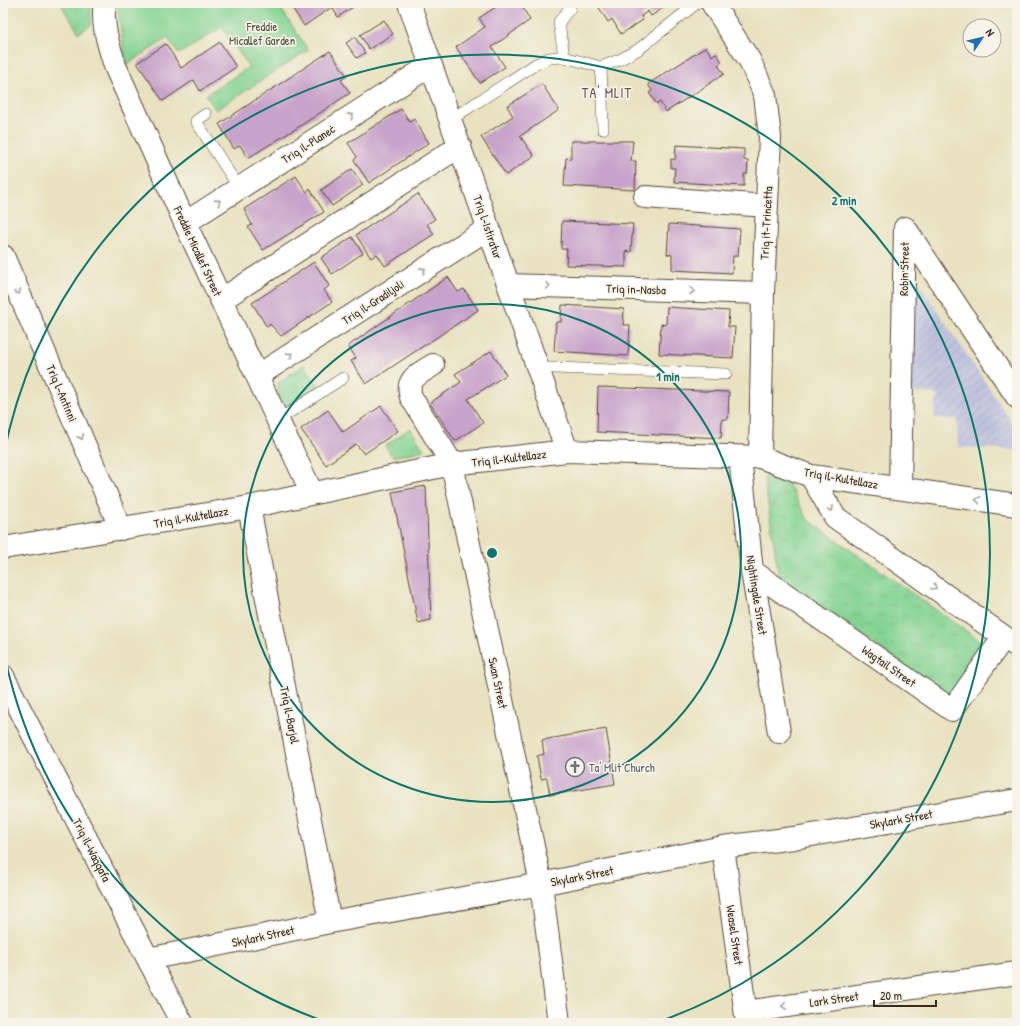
<svg xmlns="http://www.w3.org/2000/svg" width="1020" height="1026" font-family="'Patrick Hand',sans-serif">
<defs>
<pattern id="industrial-furrows" width="10" height="10" patternUnits="userSpaceOnUse"><rect width="10" height="10" fill="#bfc2dd"/><path d="M-1 1l2-2M0 10L10 0M9 11l2-2" fill="none" stroke="#a5a7bd"/></pattern>
<pattern id="grass-tufts" width="24" height="20" patternUnits="userSpaceOnUse"><rect width="24" height="20" fill="#83d393"/><path d="M3 7l-1-3M5 7V3M7 7l1-3M15 17l-1-3M17 17v-4M19 17l1-3" fill="none" stroke="#72b57e"/></pattern>
</defs>
<rect width="100%" height="100%" fill="#f7f3e8"/>
<filter id="ink" filterUnits="userSpaceOnUse"><feTurbulence type="fractalNoise" baseFrequency=".025" numOctaves="2"/><feDisplacementMap in="SourceGraphic" scale="8" xChannelSelector="R" yChannelSelector="G"/><feConvolveMatrix kernelMatrix="1 2 1 2 8 2 1 2 1" color-interpolation-filters="sRGB"/></filter>
<filter id="wash" filterUnits="userSpaceOnUse"><feTurbulence type="fractalNoise" baseFrequency=".012" numOctaves="4" result="noise"/><feDisplacementMap in="SourceGraphic" scale="16" xChannelSelector="R" yChannelSelector="G"/><feGaussianBlur stdDeviation="0.9" result="paint"/><feColorMatrix in="noise" values="0 0 0 0 0 0 0 0 0 0 0 0 0 0 0 0 0 1.4 0 .05"/><feComposite in="paint" operator="in"/></filter>
<g filter="url(#wash)">
<rect width="100%" height="100%" fill="#e8e2c0"/>
<path fill="url(#industrial-furrows)" d="M912,273l105,157v20l-59,-3 -1,-28 -23,-1 3,-24 -33,-2z"/>
<path fill="url(#grass-tufts)" stroke="#5f7e58" d="M60,3h31v22l-12,8z
M304,365l16,23 -25,17 -11,1 -6,-11v-12z
M410,428l14,22 -31,7 -8,-11z
M764,477l22,3 22,40 179,126 -37,51 -171,-119z"/>
<path fill="#83d393" stroke="#5f7e58" d="M117,3h53l3,4 6,-4h98l31,47 -92,60 -10,-15 43,-28 -27,-40 -43,27 -11,-16 -42,27z"/>
<g id="blocks">
<path fill="#c7a2cb" d="M289,3h70l-21,14 -6,-10 -28,19z
M502,3h18l10,17 -38,27 13,20 -25,16 -24,-36 29,-20 -6,-9z
M596,3h75l-20,13 -3,-5 -7,5 2,4 -22,14 -9,-15 -4,3z
M384,20l9,14 -24,15 -9,-14z
M355,37l10,16 -8,5 -11,-15z
M220,42l16,25 -36,24 -6,-11 -31,21 -26,-38 29,-19 15,24z
M706,47l6,9 4,-3 6,9 -4,3 6,9 -58,38 -6,-10 -3,2 -8,-11 3,-2 -4,-7z
M330,51l17,25 -6,4 9,13 -53,35 -49,30 -8,-13 -6,4 -15,-25z
M542,84l17,26 -39,26 14,20 -28,19 -25,-38 32,-21 -6,-10z
M401,109l9,13 4,-3 15,24 -60,40 -15,-23 3,-3 -9,-14z
M571,141h62l-2,20h5l-1,29 -71,-4 2,-28 5,1z
M676,145l68,4v11l4,1 -1,13h-3v12l-70,-4 1,-14h-4v-9l4,1z
M352,169l11,16 -31,21 -11,-16z
M296,176l10,16 4,-3 14,23 -61,38 -15,-23 4,-2 -8,-16z
M418,194l17,25 -8,5 7,10 -49,32 -8,-12 -6,4 -15,-23z
M562,221l71,3 -2,28 -5,-1v16l-60,-2 1,-16h-6z
M669,224l71,5 -2,27h-5l-1,17 -60,-3v-15l-5,-1z
M352,237l11,16 -31,21 -11,-16z
M314,262l15,24 -5,4 8,12 -51,34 -11,-12 -3,3 -15,-24z
M448,277l10,15 6,-3 14,21 -112,74 -15,-23 5,-3 -8,-12z
M562,305l62,4 -1,16h7l-2,31 -74,-5 2,-29h5z
M667,307l62,4 -1,16h7l-2,31 -74,-4 2,-30 5,1z
M491,351l15,24 -38,24 15,24 -28,18 -25,-38 31,-21 -6,-8z
M598,387l131,5 -1,27h-6l-1,19 -124,-6z
M381,406l17,25 -34,23 -8,-10 -30,21 -25,-36 27,-19 15,22z
M426,486l5,134 -13,3 -26,-131z
M606,729l9,55 -65,11 -3,-17 -6,1 -4,-23 7,-2 -2,-14z"/>
</g>
</g>
<g filter="url(#ink)">
<use href="#blocks" fill-opacity="0" stroke="#554636" stroke-width="1"/>
<g fill="none" stroke-linecap="round" stroke-linejoin="round">
<defs>
<path id="lane" d="M564,57l-5,-35 11,-14
M601,67l2,62
M206,114l-10,7 43,67
M450,120l86,-56 13,-6 15,-1 37,10 20,-8 18,-10 58,-46
M538,368h17l171,6
M278,420l65,-42"/>
<path id="street" d="M105,3c-4,21 4,43 10,63l70,157 127,270
M409,3l158,448
M712,3l38,58 15,34 5,42 -7,156 -3,164
M645,197l122,9
M185,223l246,-158
M3,256l118,273
M509,285l254,8
M221,300l239,-154
M433,365c-14,9 -28,14 -22,32l41,67 89,420 18,139
M257,376l232,-148
M740,457l12,114 27,161
M811,476l24,41 182,129
M900,488l5,-260 112,169
M249,507l81,415
M3,548l246,-41 203,-43 115,-13 193,6 51,19 206,29
M752,571l200,139 52,-73
M3,676l145,283 34,64
M723,847l24,176
M148,959l182,-37 211,-38 182,-37 71,-9 223,-38
M746,1012l271,-39"/>
</defs>
<use href="#lane" stroke="#554636" stroke-width="12"/>
<use href="#street" stroke="#554636" stroke-width="24"/>
<use href="#lane" stroke="#fff" stroke-width="11"/>
<use href="#street" stroke="#fff" stroke-width="22"/>
</g>
<defs><path id="oneway-chevron" d="M-2-3.5L2.5 0L-2 3.5" fill="none" stroke-width="1.6" stroke-linecap="round" stroke-linejoin="round"/></defs>
<g stroke="#a79f9a">
<use href="#oneway-chevron" transform="translate(351 116) rotate(-33)"/>
<use href="#oneway-chevron" transform="translate(218 202) rotate(-33)"/>
<use href="#oneway-chevron" transform="translate(423 270) rotate(-33)"/>
<use href="#oneway-chevron" transform="translate(548 286) rotate(2)"/>
<use href="#oneway-chevron" transform="translate(692 291) rotate(2)"/>
<use href="#oneway-chevron" transform="translate(18 292) rotate(67)"/>
<use href="#oneway-chevron" transform="translate(290 355) rotate(-33)"/>
<use href="#oneway-chevron" transform="translate(81 437) rotate(67)"/>
<use href="#oneway-chevron" transform="translate(978 500) rotate(-172)"/>
<use href="#oneway-chevron" transform="translate(831 509) rotate(60)"/>
<use href="#oneway-chevron" transform="translate(934 587) rotate(35)"/>
<use href="#oneway-chevron" transform="translate(784 1006) rotate(172)"/>
</g>
</g>
<g fill="none" stroke="#0f766e" stroke-width="2">
<circle cx="492" cy="553" r="249"/>
<path d="M326 1022A498 498 0 0 1 3 648M3 458A498 498 0 1 1 658 1022"/>
</g>
<defs>
<symbol id="church-ring" viewBox="-11 -11 22 22"><circle r="9.5" fill="#f7f3e8" stroke="#6b7280" stroke-width="1.5"/><path d="M-1.2-6h2.4v3.5h3.3v2.4h-3.3V6h-2.4V-.1h-3.3v-2.4h3.3Z" fill="#6b7280"/></symbol>
</defs>
<g fill-rule="evenodd">
<use href="#church-ring" x="564" y="756" width="22" height="22"/>
</g>
<g text-anchor="middle" dominant-baseline="central" stroke-width="3.5" stroke-linejoin="round" paint-order="stroke">
<g font-size="12" fill="#4d543b" stroke="#f7f3e8">
<text x="262" y="26">Freddie<tspan x="262" dy="14">Micallef Garden</tspan></text>
</g>
<g font-size="12" fill="#3b2a1e" stroke="#f7f3e8">
<text transform="translate(308 144) rotate(-33)">Triq il-Planeċ</text>
<text transform="translate(766 223) rotate(-87)">Triq it-Trinċetta</text>
<text transform="translate(488 227) rotate(71)">Triq l-Istiratur</text>
<text transform="translate(198 251) rotate(65)">Freddie Micallef Street</text>
<text transform="translate(904 269) rotate(-89)">Robin Street</text>
<text transform="translate(636 289) rotate(2)">Triq in-Nasba</text>
<text transform="translate(373 302) rotate(-33)">Triq il-Gradiljoli</text>
<text transform="translate(62 393) rotate(67)">Triq l-Antinni</text>
<text transform="translate(509 458) rotate(-7)">Triq il-Kultellazz</text>
<text transform="translate(841 478) rotate(10)">Triq il-Kultellazz</text>
<text transform="translate(191 517) rotate(-10)">Triq il-Kultellazz</text>
<text transform="translate(757 595) rotate(81)">Nightingale Street</text>
<text transform="translate(889 666) rotate(35)">Wagtail Street</text>
<text transform="translate(498 683) rotate(78)">Swan Street</text>
<text transform="translate(290 715) rotate(79)">Triq il-Barjol</text>
<text transform="translate(901 819) rotate(-10)">Skylark Street</text>
<text transform="translate(92 850) rotate(63)">Triq il-Waqqafa</text>
<text transform="translate(582 876) rotate(-11)">Skylark Street</text>
<text transform="translate(735 935) rotate(82)">Weasel Street</text>
<text transform="translate(263 936) rotate(-12)">Skylark Street</text>
<text transform="translate(834 999) rotate(-8)">Lark Street</text>
</g>
<g font-size="12" fill="#5b616d" stroke="#f7f3e8" text-anchor="start">
<text x="589" y="767">Ta' Mlit Church</text>
</g>
<g font-size="14" letter-spacing="1" fill="#6c545b" stroke="#f7f3e8">
<text x="607" y="92">TA' MLIT</text>
</g>
</g>
<circle cx="492" cy="553" r="6" fill="#0f766e" stroke="#f7f3e8" stroke-width="2"/>
<g font-size="12" text-anchor="middle" font-weight="bold" fill="#0f766e" stroke="#f7f3e8" stroke-width="3.5" stroke-linejoin="round" paint-order="stroke">
<text x="844" y="205">2 min</text>
<text x="668" y="381">1 min</text>
</g>
<rect width="1020" height="1026" fill="none" stroke="#f7f3e8" stroke-width="16"/>
<g transform="translate(982 38) rotate(55)"><circle r="19" fill="#f7f3e8" stroke="#aca397"/>
<path d="M0-3L7 15L0 10L-7 15Z" fill="#1f6fb2"/>
<text y="-6" font-size="11" font-weight="bold" text-anchor="middle" fill="#3b2a1e">N</text>
</g>
<path d="M874 1000v6h62v-6" fill="none" stroke="#3b2a1e" stroke-width="2"/>
<text x="880" y="1000" font-size="12" fill="#3b2a1e" stroke="#f7f3e8" stroke-width="3" paint-order="stroke">20 m</text>
</svg>
